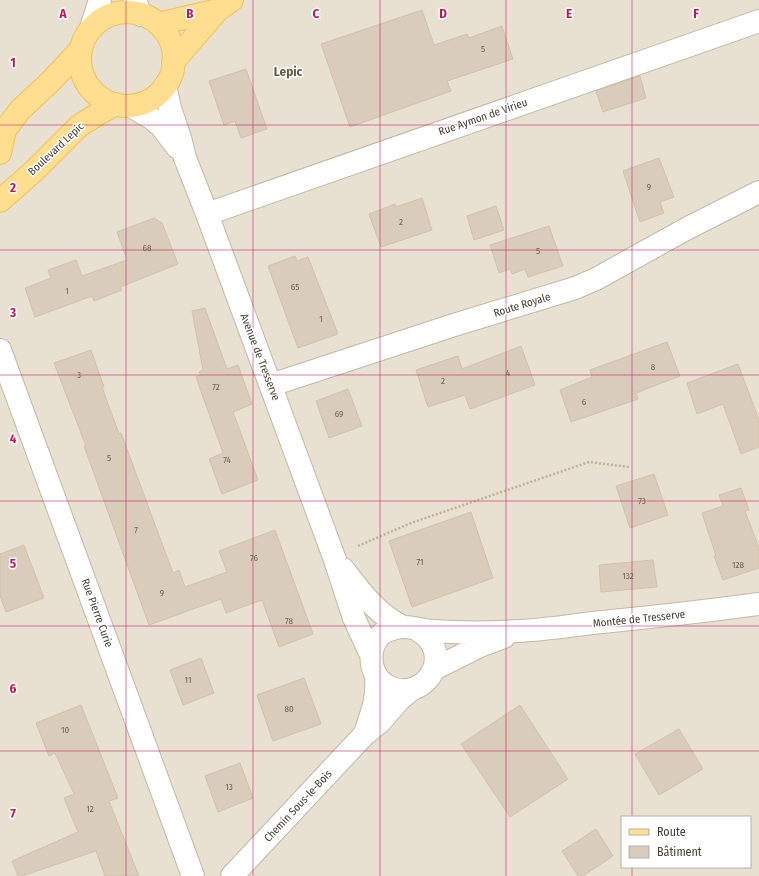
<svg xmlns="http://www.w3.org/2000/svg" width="759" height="876" font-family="'Fira Sans Condensed',sans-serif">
<rect width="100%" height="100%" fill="#f3eee2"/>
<path fill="#e8e0d0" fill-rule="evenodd" d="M0,0h759v876h-759zM622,817h128v50h-128z"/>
<path fill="#d9ccba" stroke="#d1c2a9" d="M422,10l12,35 33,-11 2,4 33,-12 11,33 -66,22 4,10 -101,36 -29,-83z
M246,69l21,60 -26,9 -6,-17 -11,4 -15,-44z
M640,76l6,22 -43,14 -7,-21z
M659,158l15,39 -14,5 4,11 -24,9 -17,-51z
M422,198l10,32 -51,17 -12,-33 26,-10 1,3z
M496,206l8,24 -30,10 -7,-24z
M154,218l8,5 16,41 -58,23 2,3 -13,5 -15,6 -2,-5 -57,21 -10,-29 26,-10 -3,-8 28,-10 6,16 45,-16 -10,-28z
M549,226l14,40 -35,11 -3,-8 -13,5 -2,-5 -11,4 -9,-28z
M295,256l2,5 11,-4 30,77 -40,14 -30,-82z
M205,308l22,61 11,-4 14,39 -19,8 25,68 -36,14 -13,-35 14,-6 -27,-76 5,-2 -2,-3 4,-2 -11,-59z
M667,342l13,34 -44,17 2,6 -67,23 -11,-32 32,-13 -2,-7z
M521,346l14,39 -65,24 -5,-14 -37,12 -12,-37 42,-14 4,13z
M91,350l13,37h-2l17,47 2,-1 52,140 6,-3 6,17 42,-15 -8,-21 56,-21 38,104 -34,13 -17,-47 -36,13 -5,-14 -72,26 -65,-179h2l-32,-83z
M738,364l21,56v27l-18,7 -18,-50 -26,10 -10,-31z
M348,389l14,37 -33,12 -13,-37z
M654,474l14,41 -38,13 -14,-42z
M741,488l8,22 -4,1 14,37v20l-36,12 -9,-24h2l-14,-43 21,-7 -4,-11z
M471,512l22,66 -81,29 -23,-66z
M24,545l20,53 -38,14 -6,-16v-42z
M653,560l4,27 -56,5 -2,-27z
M201,658l13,35 -31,12 -13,-35z
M304,678l17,46 -48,17 -16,-46z
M81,705l37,93 -9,3 30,75h-34l-9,-25 -74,25h-4l-6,-15 66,-29 -14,-34 10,-4 -19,-41 -6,3 -13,-33z
M520,705l48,74 -58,38 -49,-73z
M679,729l24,40 -44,26 -24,-41z
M240,763l13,35 -35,14 -13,-36z
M596,829l17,27 -30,20h-5l-16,-25z"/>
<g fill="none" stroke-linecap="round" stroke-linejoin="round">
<defs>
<path id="minor" d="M135,0l6,15
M91,28l9,-28
M165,86l5,22 10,30 5,20 22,56 127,343 20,61 17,37
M131,106l20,12 10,8 16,21
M207,214l552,-193
M0,350l193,526
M271,385l183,-60 121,-37 21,-9 90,-50 73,-37
M343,569c17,22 33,44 58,57
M418,630c3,2 7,5 10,8 23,27 -9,65 -41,48 -21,-11 -21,-48 2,-56 19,-7 26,0 44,1 28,2 57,2 85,0 28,-1 56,-6 84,-9 53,-5 105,-11 157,-18
M434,669l46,-23 24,-9
M365,733c7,-20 13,-35 11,-57
M232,876l132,-141 17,-14 18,-21 12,-10"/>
<path id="major" d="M80 59a47 47 0 1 1 94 0a47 47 0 1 1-94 0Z
M158,24l60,-14
M173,62l45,-52 14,-10
M0,153l5,-23 15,-20 30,-28 31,-33
M0,201l34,-30 45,-45 19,-12 18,-10"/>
</defs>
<use href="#minor" stroke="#c2b9a7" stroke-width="24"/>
<use href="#major" stroke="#f0c054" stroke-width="24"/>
<path stroke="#c3b294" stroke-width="2.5" stroke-dasharray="2 2" stroke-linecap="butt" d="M358,546l53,-23 178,-61 40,5"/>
<use href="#minor" stroke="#fff" stroke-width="22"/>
<use href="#major" stroke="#ffde90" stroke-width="22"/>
</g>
<path fill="none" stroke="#c2185b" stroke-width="1" stroke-opacity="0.55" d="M126,0v876M253,0v876M380,0v876M506,0v876M632,0v817M0,125h759M0,250h759M0,375h759M0,501h759M0,626h759M0,751h759M632,867v9"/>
<g text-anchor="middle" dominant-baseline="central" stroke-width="3" stroke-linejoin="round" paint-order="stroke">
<g font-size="9" fill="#6a6254">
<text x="483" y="49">5</text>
<text x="649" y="187">9</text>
<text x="401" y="222">2</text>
<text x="147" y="248">68</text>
<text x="538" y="251">5</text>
<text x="295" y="287">65</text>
<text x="67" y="291">1</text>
<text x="321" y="319">1</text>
<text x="653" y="367">8</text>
<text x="508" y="373">4</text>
<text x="79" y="375">3</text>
<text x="443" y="381">2</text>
<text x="216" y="387">72</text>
<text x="584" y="402">6</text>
<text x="339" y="414">69</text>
<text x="109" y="458">5</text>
<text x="227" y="460">74</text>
<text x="642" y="501">73</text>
<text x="136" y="530">7</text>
<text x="254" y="558">76</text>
<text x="420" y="562">71</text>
<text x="738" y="565">128</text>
<text x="628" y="576">132</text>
<text x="162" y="593">9</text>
<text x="289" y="621">78</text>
<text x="188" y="680">11</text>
<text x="289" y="709">80</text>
<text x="65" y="730">10</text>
<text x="229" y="787">13</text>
<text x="90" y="809">12</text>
</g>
<g font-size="11" fill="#453e32" stroke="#fff">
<text transform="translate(483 117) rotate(-19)">Rue Aymon de Virieu</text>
<text transform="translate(56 149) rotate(-43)">Boulevard Lepic</text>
<text transform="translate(522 305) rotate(-17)">Route Royale</text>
<text transform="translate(260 357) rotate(69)">Avenue de Tresserve</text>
<text transform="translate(97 613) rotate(70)">Rue Pierre Curie</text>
<text transform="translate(639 619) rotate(-6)">Montée de Tresserve</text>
<text transform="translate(298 806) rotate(-47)">Chemin Sous-le-Bois</text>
</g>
<g font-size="13" font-weight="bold" fill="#695c48" stroke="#fff">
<text x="288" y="71">Lepic</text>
</g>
</g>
<g font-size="13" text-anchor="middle" font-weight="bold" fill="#c2185b" stroke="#fff" stroke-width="3" stroke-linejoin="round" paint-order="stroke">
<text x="63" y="18">A</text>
<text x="190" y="18">B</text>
<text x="316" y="18">C</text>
<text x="443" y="18">D</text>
<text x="569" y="18">E</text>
<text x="696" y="18">F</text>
<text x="13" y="67">1</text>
<text x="13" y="192">2</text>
<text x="13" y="317">3</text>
<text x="13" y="443">4</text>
<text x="13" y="568">5</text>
<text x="13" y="693">6</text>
<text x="13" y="818">7</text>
</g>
<rect x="621" y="816" width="130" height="52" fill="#ffffff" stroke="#b5b2ad"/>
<rect x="629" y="829" width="20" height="6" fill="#ffde90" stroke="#b5b2ad"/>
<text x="657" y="836" font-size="12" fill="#453e32">Route</text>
<rect x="629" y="846" width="20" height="12" fill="#d9ccba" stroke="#b5b2ad"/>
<text x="657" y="856" font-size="12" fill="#453e32">Bâtiment</text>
</svg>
